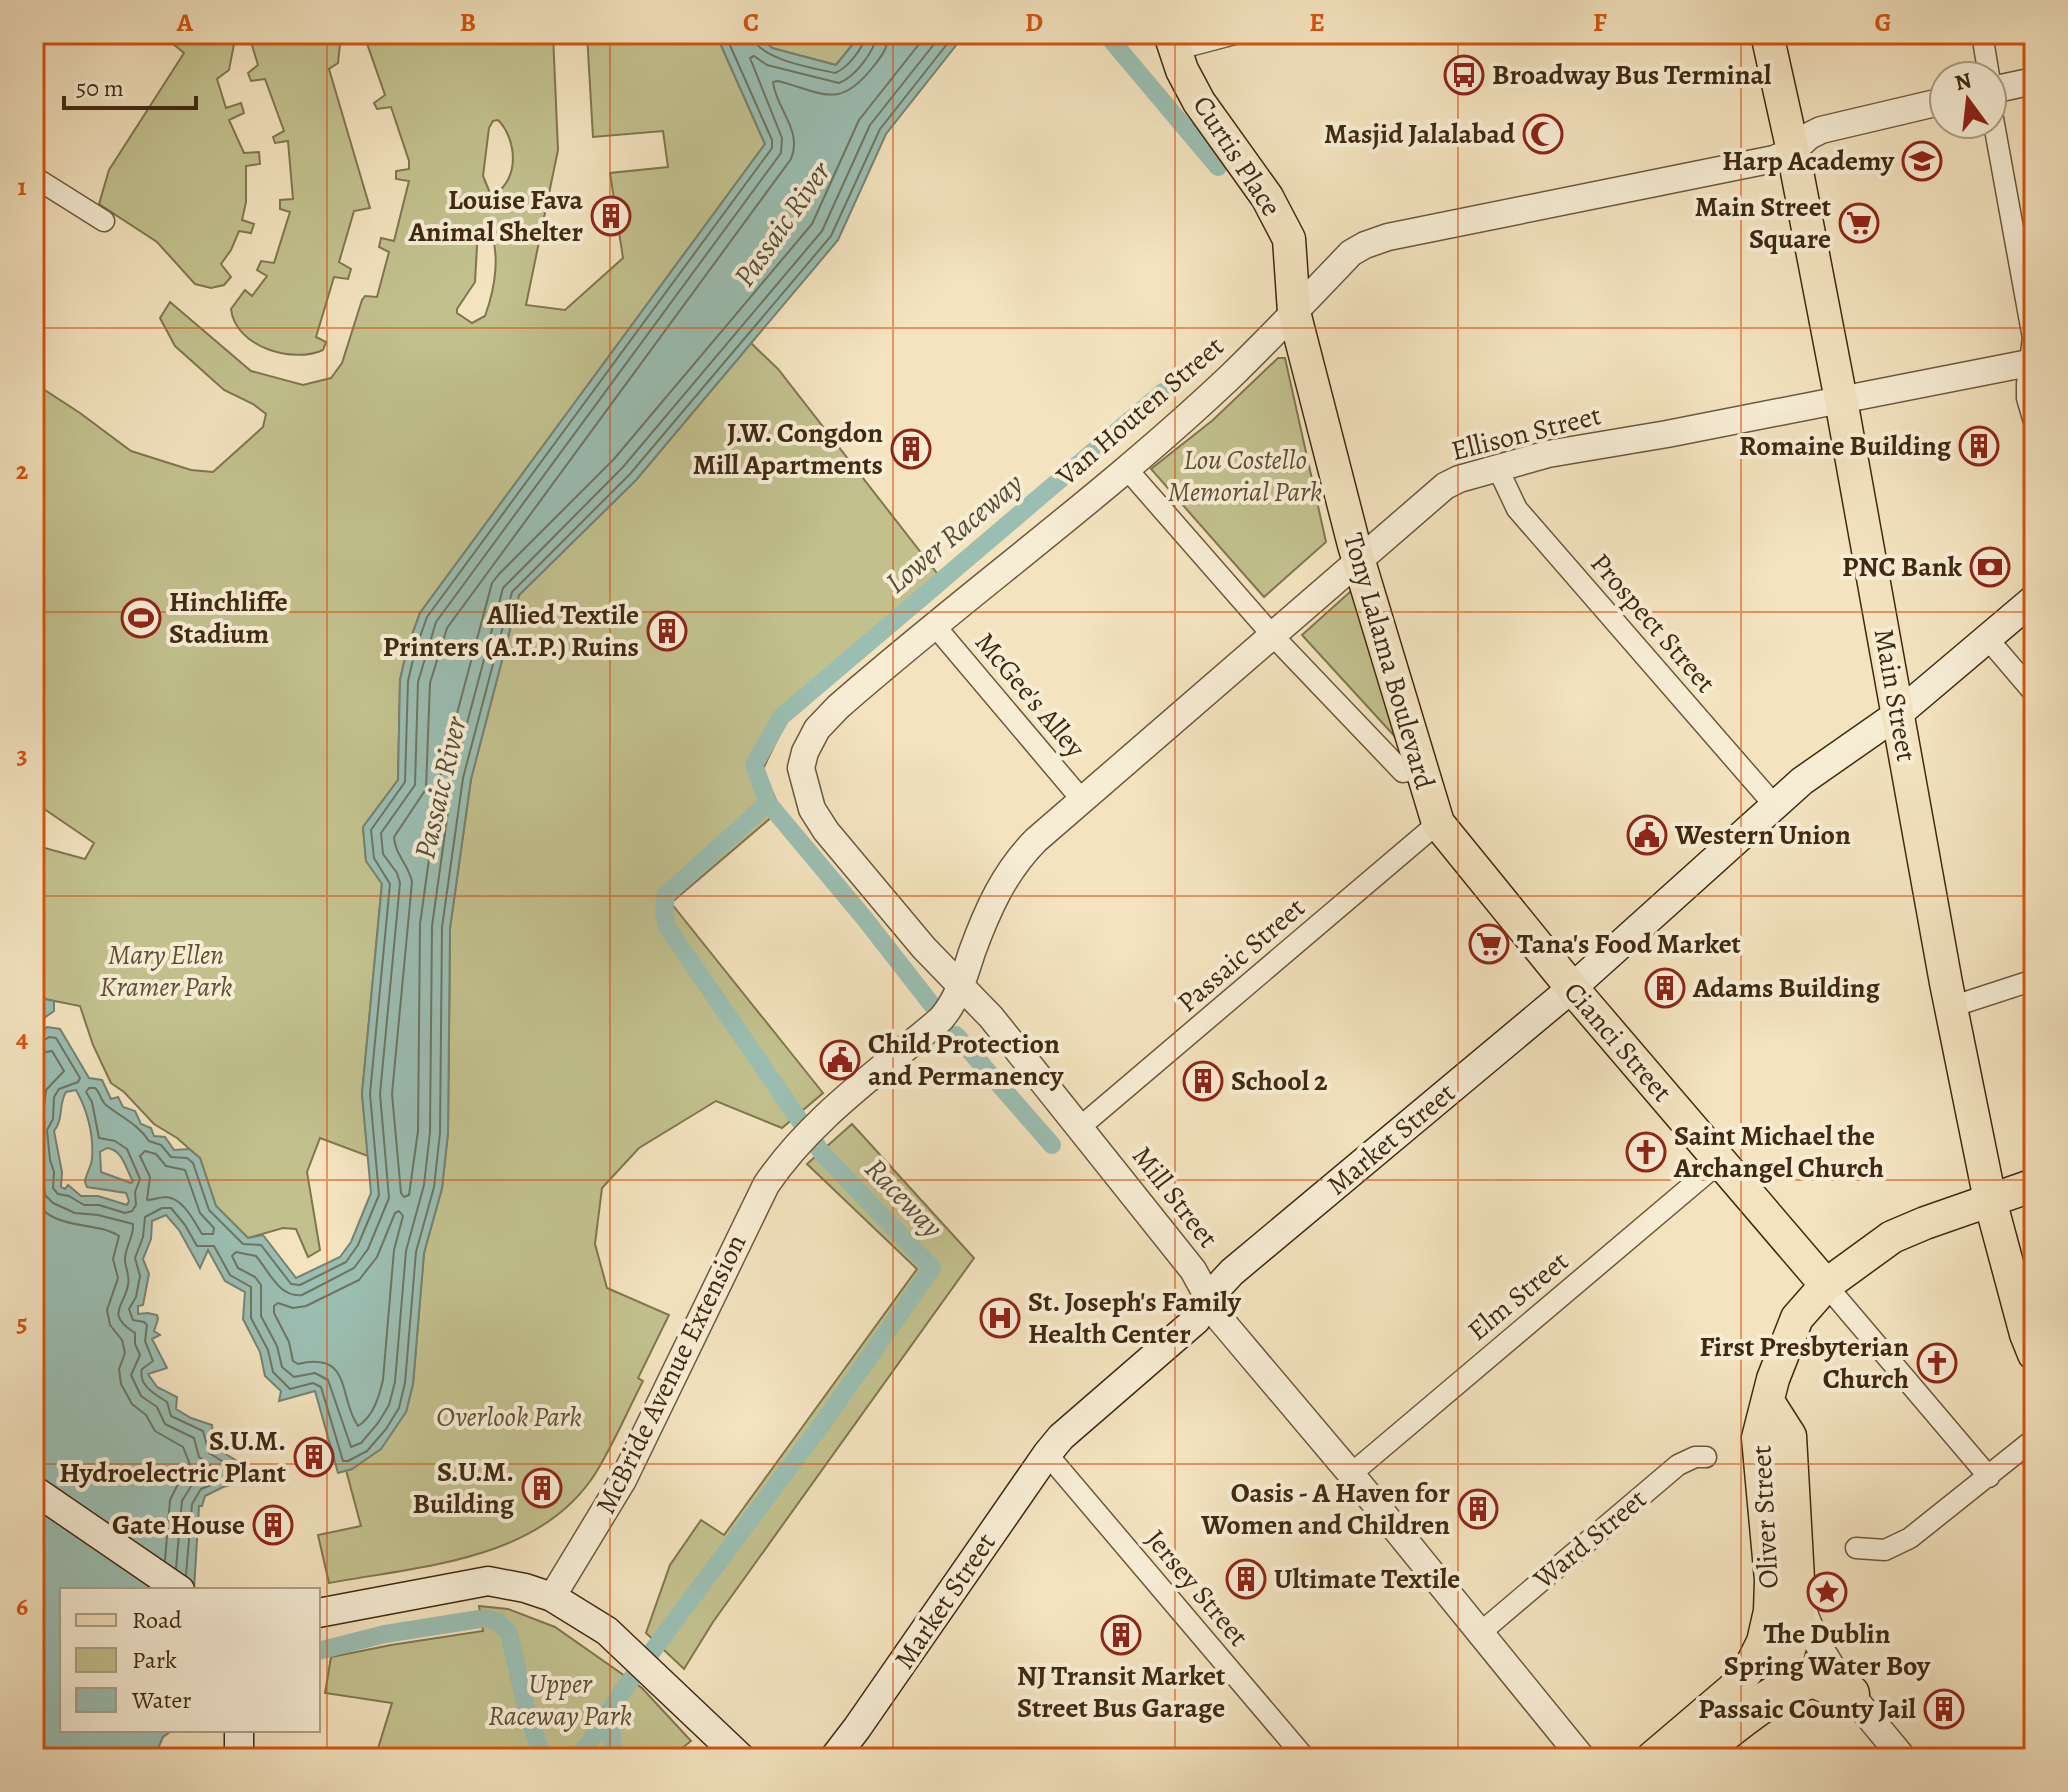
<svg xmlns="http://www.w3.org/2000/svg" width="2068" height="1792" font-family="Alegreya,serif">
<rect width="100%" height="100%" fill="#f3e3bf"/>
<filter id="stains"><feTurbulence type="fractalNoise" baseFrequency=".0025" numOctaves="4"/><feColorMatrix values="0 0 0 0 .2 0 0 0 0 .09 0 0 0 0 .02 0 0 0 .5 -.17"/></filter>
<radialGradient id="worn" r=".72"><stop offset=".6" stop-color="#630" stop-opacity="0"/><stop offset="1" stop-color="#630" stop-opacity=".3"/></radialGradient>
<path fill="#c2c18e" stroke="#817550" stroke-width="2" fill-rule="evenodd" d="M161,34h75l-7,36 -12,9 9,29 15,-5 3,10 -15,7 15,33 15,-1 1,12 -14,2v36l-4,18 12,4 -3,9 -12,-2 -8,19 -10,14 10,13 -7,8 -13,3 -16,-4 -38,-42 -58,-38 10,-34 75,-117z
M254,34h79l7,10 -2,19 -9,6 41,139 -16,3 -15,51 12,7 -3,10 -14,-2 -18,60 10,5 -3,8c-30,14 -88,-3 -92,-41l14,-19 7,6 15,-20 -10,-6 4,-9 13,2 16,-51 -10,-3v-9l13,-1 -5,-58 -13,2 -2,-6 11,-6 -19,-52 -14,2 -3,-8 10,-8 -7,-23z
M352,34h201l5,116 -32,155 39,5 58,-52 -13,-85 58,-6 -5,-36 -70,6 -6,-103h129l49,110 -345,469 -13,36 -7,31 -2,100 -35,47 3,34 16,22 -20,211 6,62 -48,-18 -13,34 13,78 -12,7 -12,-28 -13,-1 -35,10 -32,-32 -16,-48 -23,-20 -23,-14 -30,-32 -13,-9 -18,-38 -13,-39 -35,-7 -11,-15v-139l51,14 9,-16 -60,-41v-419l46,30 51,38 60,19 22,2 50,-45 3,-13 -13,-10 -29,-14 -49,-44 -15,-28 10,-16 81,69 52,14 28,-7 11,-15 20,-63 3,-4 12,1 12,-45 -10,-5 2,-9 13,3 15,-60 -13,-2v-8l13,-2v-8l-18,-54 -14,2 -3,-6 11,-8 -20,-57 -13,3 -3,-5zM498,120c19,19 22,60 -4,74l-4,-1 -7,-17 6,-48 4,-7zM487,224c15,26 8,65 -2,92l-13,7 -15,-10v-4l18,-27 3,-54z
M757,34h92l8,5 -21,26 -64,-17z
M751,343l27,26 169,217 -162,137 -22,46 17,41 -109,93 152,190 -41,35 -66,-27 -77,47 -37,40 -7,56 12,44 62,27 -31,63 5,3c-16,31 -30,64 -48,93 -56,87 -174,92 -266,109l-11,-48 43,-9 -15,-56 6,-1 54,-57 7,-28 11,-131 18,-65 6,-55 2,-205 21,-149 48,-184 117,-115z
M1278,358h7l41,184 -62,55 -113,-128 62,-49z
M1351,591l48,150 -97,-106z
M852,1124l122,134 -261,364 -29,47 -38,-36 24,-68 31,-45 23,15 193,-266 -110,-105z
M479,1606l29,3 47,18 87,61 49,53 -21,17h-295l17,-55 -67,-10 6,-36 60,-12 92,-14z"/>
<path fill="#9bbeb2" stroke="#778272" stroke-width="2" fill-rule="evenodd" d="M716,34h41l15,14 64,17 25,-31h104l-79,100 -48,106 -202,240 -117,115 -48,184 -21,149 -2,205 -6,55 -18,65 -11,131 -7,28 -25,37 -29,20 -14,4 -23,-82 -36,10 2,-10 -16,-15 -5,-24 -17,-33 2,-27 -20,-11 -17,-31 -8,18 -21,-38 -13,-15 -14,6 -1,18 -8,20 6,15 -6,31 -5,1v8l10,-1 9,2 1,4 -4,12 6,4 -8,4 15,29 -19,6 9,13 20,10 -1,12 15,9 21,7 2,22 48,29 -39,11 -18,9 -3,10h-3l-5,84h-132v140h111l-10,7 -9,21h-120v-683l3,-5 -3,-31 13,-12 13,2 29,49 13,2 9,19 7,-2 5,10 12,4 6,13 10,4 3,8 11,1 9,13 15,-1 11,9 16,48 32,32 15,-3 33,43 44,-21 11,-15 20,-49 -9,-99 20,-210 -16,-23 -3,-34 35,-47 2,-100 7,-31 13,-36 345,-469zM76,1090c11,19 18,45 16,68 0,8 -6,15 -7,24l2,5 39,6 3,8 -2,4 -29,-9h-17l-13,-11 -3,4 -4,-2 1,-15 -8,-41c10,-12 4,-26 12,-39zM107,1148c16,2 18,20 26,33l-2,2 -30,-11 -1,-20z
M34,984l11,15 9,2v10l-20,14z"/>
<g fill="none" stroke-linecap="round" stroke-linejoin="round">
<path stroke="#6e7462" stroke-width="2" d="M752,34c3,25 61,34 83,39 13,-5 29,-26 31,-39
M877,34c-2,17 -22,43 -38,49l-72,-18 -13,-9 -4,2 32,80 -1,15 -345,469 -18,60 -3,103 -34,48 2,21 14,19 3,10 -20,211 9,104 -21,51 -14,19 -52,27c-23,3 -33,-24 -46,-39l-20,-4 -4,4 6,12 17,9 6,8v31l16,30 5,21 12,10 21,-4 13,7 23,67 10,-4 17,-20 11,-18 6,-23 11,-131 18,-66 6,-53 2,-206 21,-150 50,-188 120,-121 199,-236 48,-106 72,-91
M889,34c-1,14 -8,23 -16,33 -34,43 -49,26 -95,14l-5,1c3,27 30,48 18,77l-344,469 -17,55 -4,106 -32,48c1,18 15,28 18,45l-20,212 9,99 3,4 5,-2 9,-64 2,-207 21,-151 51,-190 7,-9 115,-115 198,-235 47,-104 68,-86
M34,1044l6,-1 9,-6 7,1 24,40 -2,4 -19,7 -5,8 -1,22 -6,11 3,30 4,12 -1,16 5,6 11,2 15,9h15l26,8 7,-2 4,-6 -1,-13 5,-13 -13,-30 -12,-8 -16,-3 -7,-36 -6,-10 3,-4h6c5,4 6,13 11,17 15,12 32,19 43,36l12,4 10,12 16,1 6,5 16,47 34,34 18,1 30,39 9,1 46,-23 12,-17 21,-50 -9,-101 20,-210 -16,-26 -3,-28 34,-48 3,-101 7,-30 12,-34 345,-469v-8l-47,-106
M34,1054l18,-3 12,20 -18,19 -3,25 -6,13 8,67 8,8 22,10 23,2 35,9c1,14 -9,24 -8,37 1,9 5,14 3,24 -4,22 -23,29 7,48v11l5,11 -9,20 10,21 16,11 8,17 29,14 5,19 15,11 -1,4 -20,11 -11,18 -6,67
M145,1151l11,3 10,12 19,4 15,43 14,15 -1,6h-11c-8,-13 -19,-36 -36,-37 -7,0 -12,3 -19,3l3,-23 -10,-21z
M34,1199c19,33 60,21 85,37l-6,23 5,19 -11,32 3,15 12,15 3,13 -6,16 2,15 11,20 14,11 9,16 28,16 8,20 -11,13 -10,20 -5,60
M399,1211l4,5 -9,34 -11,130c-4,17 -10,37 -25,46 -20,-28 -5,-75 -60,-62l-5,-3 -4,-19 -15,-29v-7l4,-3 15,5 13,-2 53,-26 18,-23 18,-44z
M186,1575l6,-71 9,-15 35,-14 2,-4 -29,-18 -6,-22 -32,-15 -4,-14c-12,-8 -29,-16 -25,-33l11,-8 -8,-20 2,-16 -3,-3 -11,-2 -4,-11 7,-12 4,-21 -5,-18 8,-21 2,-20 17,-9h9l14,17 12,21h17l16,29 21,12v31l17,32 5,22 17,17 23,-6 8,4 22,74h5l19,-10 19,-22 13,-21 6,-25 11,-131 18,-65 6,-54 2,-206 21,-149 49,-186 118,-118 201,-238 49,-107 75,-95"/>
<path stroke="#9bbeb2" stroke-width="18" d="M1106,34l112,133
M768,803l97,116 67,86
M956,1035l96,110
M318,1651l67,-17 101,-16 12,4 11,11 18,79 16,46
M611,1709l1,36 4,13
M574,1758l13,-12 34,-53 203,-272 108,-153 -110,-115 -155,-226 -3,-14 2,-18 102,-92 -14,-38 27,-48 382,-325"/>
<defs>
<path id="minor" d="M1982,34l7,42
M1174,50l61,-16
M1992,113l41,225 -6,46v14l7,24
M34,177l70,44
M1126,468l147,168 130,136 18,-3
M1498,469l19,40 259,298
M935,626l147,174
M1987,638l47,55
M1951,1007l83,-27
M1079,1128l359,-305
M1826,1285l163,192
M1047,1454l258,304
M1351,1474l370,-313
M1856,1548l29,2 25,-12 124,-99
M1480,1633l198,-168 17,-8h11"/>
<path id="tertiary" d="M1992,90l42,-9
M552,1597l71,-117 143,-295c45,-67 114,-114 175,-166 17,-20 23,-42 31,-67 15,-41 32,-80 64,-112l409,-354 14,-7 89,-25 119,-20 367,-72
M1800,1600c17,61 64,110 103,158
M1582,1758l-231,-284 -131,-155 -27,-49 -202,-253 -67,-69 -98,-117 -14,-22 -11,-41 4,-16 12,-23 21,-22c129,-113 270,-214 394,-332 41,-40 80,-81 119,-122l14,-8 23,-8 386,-78 19,-8 16,-15 12,-6 123,-29"/>
<path id="secondary" d="M34,1490l146,100
M318,1613l170,-32 37,7 27,9 55,34 134,127
M239,1730v28
M834,1758l23,-30 190,-274 14,-17 135,-117 23,-34 13,-14 340,-284 230,-207 96,-67 136,-115"/>
<path id="primary" d="M1170,34l12,36 17,32 68,95 22,42 5,73 60,233 84,278 134,165 254,297
M1767,34l26,117 48,249 105,583 44,217 36,134 8,20
M1769,1403l21,33 9,161 -1,23 -13,43
M1652,1758l81,-69 18,-23 12,-24 7,-31 1,-31 -13,-142 15,-59 24,-61 29,-33 66,-48 33,-14 109,-38"/>
<path id="motorway" d="M1691,1758c38,-29 77,-66 122,-80l37,16"/>
</defs>
<use href="#minor" stroke="#6d583d" stroke-width="23"/>
<use href="#tertiary" stroke="#6d583d" stroke-width="29"/>
<use href="#secondary" stroke="#402912" stroke-width="31"/>
<use href="#primary" stroke="#402912" stroke-width="35"/>
<use href="#motorway" stroke="#402912" stroke-width="41"/>
<use href="#minor" stroke="#f7edd5" stroke-width="20"/>
<use href="#tertiary" stroke="#f7edd5" stroke-width="26"/>
<use href="#secondary" stroke="#f7edd5" stroke-width="28"/>
<use href="#primary" stroke="#f3e3bf" stroke-width="32"/>
<use href="#motorway" stroke="#f3e3bf" stroke-width="38"/>
</g>
<path fill="none" stroke="#d7540d" stroke-width="2" stroke-opacity="0.55" d="M327,34v1724M610,34v1724M893,34v1724M1175,34v1724M1458,34v1724M1741,34v1724M34,328h2000M34,612h2000M34,896h2000M34,1180h2000M34,1464h2000"/>
<defs>
<symbol id="bus-ring" viewBox="-11 -11 22 22"><circle r="9.5" fill="#f7edd5" stroke="#8f2418" stroke-width="1.5"/><path d="M-5-6H5V4H4V6H2V4H-2V6H-4V4H-5ZM-3.5-4V0h7V-4ZM-3.5 1.2v1.5H-2V1.2ZM2 1.2v1.5H3.5V1.2Z" fill="#8f2418"/></symbol>
<symbol id="mosque-ring" viewBox="-11 -11 22 22"><circle r="9.5" fill="#f7edd5" stroke="#8f2418" stroke-width="1.5"/><path d="M3.5-4.9A6 6 0 1 0 3.5 4.9A5 5 0 1 1 3.5-4.9Z" fill="#8f2418"/></symbol>
<symbol id="university-ring" viewBox="-11 -11 22 22"><circle r="9.5" fill="#f7edd5" stroke="#8f2418" stroke-width="1.5"/><path d="M0-5L7-2L0 1L-7-2ZM-4 1L0 2.5L4 1V4Q0 6-4 4Z" fill="#8f2418"/></symbol>
<symbol id="building-ring" viewBox="-11 -11 22 22"><circle r="9.5" fill="#f7edd5" stroke="#8f2418" stroke-width="1.5"/><path d="M-4-6H4V6H1V3H-1V6H-4ZM-2.5-4.3h1.7v1.8h-1.7ZM.8-4.3h1.7v1.8H.8ZM-2.5-1h1.7V.8h-1.7ZM.8-1h1.7V.8H.8Z" fill="#8f2418"/></symbol>
<symbol id="supermarket-ring" viewBox="-11 -11 22 22"><circle r="9.5" fill="#f7edd5" stroke="#8f2418" stroke-width="1.5"/><path d="M-6-5.5h2.5l.6 2H6L4.5 2H-2.5L-4.4-4H-6ZM-1.5 3.2a1.3 1.3 0 1 0 .1 0ZM3 3.2a1.3 1.3 0 1 0 .1 0Z" fill="#8f2418"/></symbol>
<symbol id="bank-ring" viewBox="-11 -11 22 22"><circle r="9.5" fill="#f7edd5" stroke="#8f2418" stroke-width="1.5"/><path d="M-6-4H6V4H-6ZM0-2.3a2.3 2.3 0 1 0 0 4.6a2.3 2.3 0 1 0 0-4.6Z" fill="#8f2418"/></symbol>
<symbol id="stadium-ring" viewBox="-11 -11 22 22"><circle r="9.5" fill="#f7edd5" stroke="#8f2418" stroke-width="1.5"/><path d="M0-5a6.5 5 0 1 0 0 10a6.5 5 0 1 0 0-10ZM-3.5-1.8h7v3.6h-7Z" fill="#8f2418"/></symbol>
<symbol id="civic-ring" viewBox="-11 -11 22 22"><circle r="9.5" fill="#f7edd5" stroke="#8f2418" stroke-width="1.5"/><path d="M-.6-6.5H3V-4.5H.6V-3L4-1V1h2V6H-6V1h2V-1L-.6-3ZM-1.2 2.5V6h2.4V2.5Z" fill="#8f2418"/></symbol>
<symbol id="church-ring" viewBox="-11 -11 22 22"><circle r="9.5" fill="#f7edd5" stroke="#8f2418" stroke-width="1.5"/><path d="M-1.2-6h2.4v3.5h3.3v2.4h-3.3V6h-2.4V-.1h-3.3v-2.4h3.3Z" fill="#8f2418"/></symbol>
<symbol id="hospital-ring" viewBox="-11 -11 22 22"><circle r="9.5" fill="#f7edd5" stroke="#8f2418" stroke-width="1.5"/><path d="M-5-5h3v3.5h4V-5h3V5h-3V1.5h-4V5h-3Z" fill="#8f2418"/></symbol>
<symbol id="sight-ring" viewBox="-11 -11 22 22"><circle r="9.5" fill="#f7edd5" stroke="#8f2418" stroke-width="1.5"/><path d="M0-6L1.8-2.2L6-1.7L2.9 1.2L3.7 5.4L0 3.3L-3.7 5.4L-2.9 1.2L-6-1.7L-1.8-2.2Z" fill="#8f2418"/></symbol>
</defs>
<g fill-rule="evenodd">
<use href="#bus-ring" x="1442" y="53" width="44" height="44"/>
<use href="#mosque-ring" x="1521" y="112" width="44" height="44"/>
<use href="#university-ring" x="1900" y="139" width="44" height="44"/>
<use href="#building-ring" x="589" y="194" width="44" height="44"/>
<use href="#supermarket-ring" x="1837" y="201" width="44" height="44"/>
<use href="#building-ring" x="1957" y="424" width="44" height="44"/>
<use href="#building-ring" x="889" y="427" width="44" height="44"/>
<use href="#bank-ring" x="1968" y="545" width="44" height="44"/>
<use href="#stadium-ring" x="119" y="596" width="44" height="44"/>
<use href="#building-ring" x="645" y="609" width="44" height="44"/>
<use href="#civic-ring" x="1625" y="813" width="44" height="44"/>
<use href="#supermarket-ring" x="1467" y="922" width="44" height="44"/>
<use href="#building-ring" x="1643" y="966" width="44" height="44"/>
<use href="#civic-ring" x="818" y="1038" width="44" height="44"/>
<use href="#building-ring" x="1181" y="1059" width="44" height="44"/>
<use href="#church-ring" x="1624" y="1130" width="44" height="44"/>
<use href="#hospital-ring" x="978" y="1296" width="44" height="44"/>
<use href="#church-ring" x="1915" y="1341" width="44" height="44"/>
<use href="#building-ring" x="292" y="1435" width="44" height="44"/>
<use href="#building-ring" x="520" y="1466" width="44" height="44"/>
<use href="#building-ring" x="1456" y="1487" width="44" height="44"/>
<use href="#building-ring" x="251" y="1503" width="44" height="44"/>
<use href="#building-ring" x="1224" y="1557" width="44" height="44"/>
<use href="#sight-ring" x="1805" y="1570" width="44" height="44"/>
<use href="#building-ring" x="1099" y="1613" width="44" height="44"/>
<use href="#building-ring" x="1922" y="1687" width="44" height="44"/>
</g>
<g text-anchor="middle" dominant-baseline="central" stroke-width="8" stroke-linejoin="round" paint-order="stroke">
<g font-size="28" font-weight="bold" fill="#402912" stroke="#f7edd5" text-anchor="end">
<text x="1492" y="75" text-anchor="start">Broadway Bus Terminal</text>
<text x="1515" y="134">Masjid Jalalabad</text>
<text x="1894" y="161">Harp Academy</text>
<text x="583" y="200">Louise Fava<tspan x="583" dy="32">Animal Shelter</tspan></text>
<text x="1831" y="207">Main Street<tspan x="1831" dy="32">Square</tspan></text>
<text x="883" y="433">J.W. Congdon<tspan x="883" dy="32">Mill Apartments</tspan></text>
<text x="1951" y="446">Romaine Building</text>
<text x="1962" y="567">PNC Bank</text>
<text x="169" y="602" text-anchor="start">Hinchliffe<tspan x="169" dy="32">Stadium</tspan></text>
<text x="639" y="615">Allied Textile<tspan x="639" dy="32">Printers (A.T.P.) Ruins</tspan></text>
<text x="1675" y="835" text-anchor="start">Western Union</text>
<text x="1517" y="944" text-anchor="start">Tana's Food Market</text>
<text x="1693" y="988" text-anchor="start">Adams Building</text>
<text x="868" y="1044" text-anchor="start">Child Protection<tspan x="868" dy="32">and Permanency</tspan></text>
<text x="1231" y="1081" text-anchor="start">School 2</text>
<text x="1674" y="1136" text-anchor="start">Saint Michael the<tspan x="1674" dy="32">Archangel Church</tspan></text>
<text x="1028" y="1302" text-anchor="start">St. Joseph's Family<tspan x="1028" dy="32">Health Center</tspan></text>
<text x="1909" y="1347">First Presbyterian<tspan x="1909" dy="32">Church</tspan></text>
<text x="286" y="1441">S.U.M.<tspan x="286" dy="32">Hydroelectric Plant</tspan></text>
<text x="514" y="1472">S.U.M.<tspan x="514" dy="32">Building</tspan></text>
<text x="1450" y="1493">Oasis - A Haven for<tspan x="1450" dy="32">Women and Children</tspan></text>
<text x="245" y="1525">Gate House</text>
<text x="1274" y="1579" text-anchor="start">Ultimate Textile</text>
<text x="1827" y="1634" text-anchor="middle">The Dublin<tspan x="1827" dy="32">Spring Water Boy</tspan></text>
<text x="1121" y="1676" text-anchor="middle">NJ Transit Market<tspan x="1121" dy="32">Street Bus Garage</tspan></text>
<text x="1916" y="1709">Passaic County Jail</text>
</g>
<g font-size="28" fill="#402912" stroke="#f7edd5">
<text transform="translate(1237 156) rotate(57)">Curtis Place</text>
<text transform="translate(1140 411) rotate(-41)">Van Houten Street</text>
<text transform="translate(1526 433) rotate(-14)">Ellison Street</text>
<text transform="translate(1653 623) rotate(49)">Prospect Street</text>
<text transform="translate(1389 661) rotate(74)">Tony Lalama Boulevard</text>
<text transform="translate(1030 695) rotate(50)">McGee's Alley</text>
<text transform="translate(1895 695) rotate(80)">Main Street</text>
<text transform="translate(1241 955) rotate(-41)">Passaic Street</text>
<text transform="translate(1618 1042) rotate(49)">Cianci Street</text>
<text transform="translate(1391 1139) rotate(-40)">Market Street</text>
<text transform="translate(1175 1197) rotate(52)">Mill Street</text>
<text transform="translate(1518 1296) rotate(-40)">Elm Street</text>
<text transform="translate(671 1374) rotate(-64)">McBride Avenue Extension</text>
<text transform="translate(1765 1517) rotate(-93)">Oliver Street</text>
<text transform="translate(1590 1539) rotate(-40)">Ward Street</text>
<text transform="translate(1197 1588) rotate(50)">Jersey Street</text>
<text transform="translate(945 1601) rotate(-56)">Market Street</text>
</g>
<g font-size="28" font-style="italic" fill="#604f31" stroke="#f7edd5">
<text x="1245" y="460">Lou Costello<tspan x="1245" dy="32">Memorial Park</tspan></text>
<text x="166" y="955">Mary Ellen<tspan x="166" dy="32">Kramer Park</tspan></text>
<text x="509" y="1417">Overlook Park</text>
<text x="560" y="1684">Upper<tspan x="560" dy="32">Raceway Park</tspan></text>
</g>
<g font-size="30" font-style="italic" fill="#574e3a" stroke="#f7edd5">
<text transform="translate(782 224) rotate(-55)">Passaic River</text>
<text transform="translate(954 533) rotate(-40)">Lower Raceway</text>
<text transform="translate(440 788) rotate(-77)">Passaic River</text>
<text transform="translate(904 1198) rotate(46)">Raceway</text>
</g>
</g>
<rect width="2068" height="1792" fill="none" stroke="#f3e3bf" stroke-width="88"/>
<rect x="60" y="1588" width="260" height="144" fill="#f7edd5" stroke="#ae9f87" stroke-width="2"/>
<rect x="76" y="1614" width="40" height="12" fill="#f3e3bf" stroke="#ae9f87" stroke-width="2"/>
<text x="132" y="1628" font-size="24" fill="#402912">Road</text>
<rect x="76" y="1648" width="40" height="24" fill="#c2c18e" stroke="#ae9f87" stroke-width="2"/>
<text x="132" y="1668" font-size="24" fill="#402912">Park</text>
<rect x="76" y="1688" width="40" height="24" fill="#9bbeb2" stroke="#ae9f87" stroke-width="2"/>
<text x="132" y="1708" font-size="24" fill="#402912">Water</text>
<g transform="translate(1968 100) rotate(345)"><circle r="38" fill="#f7edd5" stroke="#ae9f87" stroke-width="2"/>
<path d="M0-6L14 30L0 20L-14 30Z" fill="#8f2418"/>
<text y="-12" font-size="22" font-weight="bold" text-anchor="middle" fill="#402912">N</text>
</g>
<path d="M64 96v12h132v-12" fill="none" stroke="#402912" stroke-width="4"/>
<text x="76" y="96" font-size="24" fill="#402912" stroke="#f7edd5" stroke-width="6" paint-order="stroke">50 m</text>
<rect x="44" y="44" width="1980" height="1704" fill="none" stroke="#d7540d" stroke-width="3"/>
<g font-size="26" text-anchor="middle" font-weight="bold" fill="#d7540d">
<text x="185" y="31">A</text>
<text x="468" y="31">B</text>
<text x="751" y="31">C</text>
<text x="1034" y="31">D</text>
<text x="1317" y="31">E</text>
<text x="1600" y="31">F</text>
<text x="1883" y="31">G</text>
<text x="22" y="195">1</text>
<text x="22" y="479">2</text>
<text x="22" y="763">3</text>
<text x="22" y="1047">4</text>
<text x="22" y="1331">5</text>
<text x="22" y="1615">6</text>
</g>
<rect width="100%" height="100%" filter="url(#stains)"/>
<rect width="100%" height="100%" fill="url(#worn)"/>
</svg>
